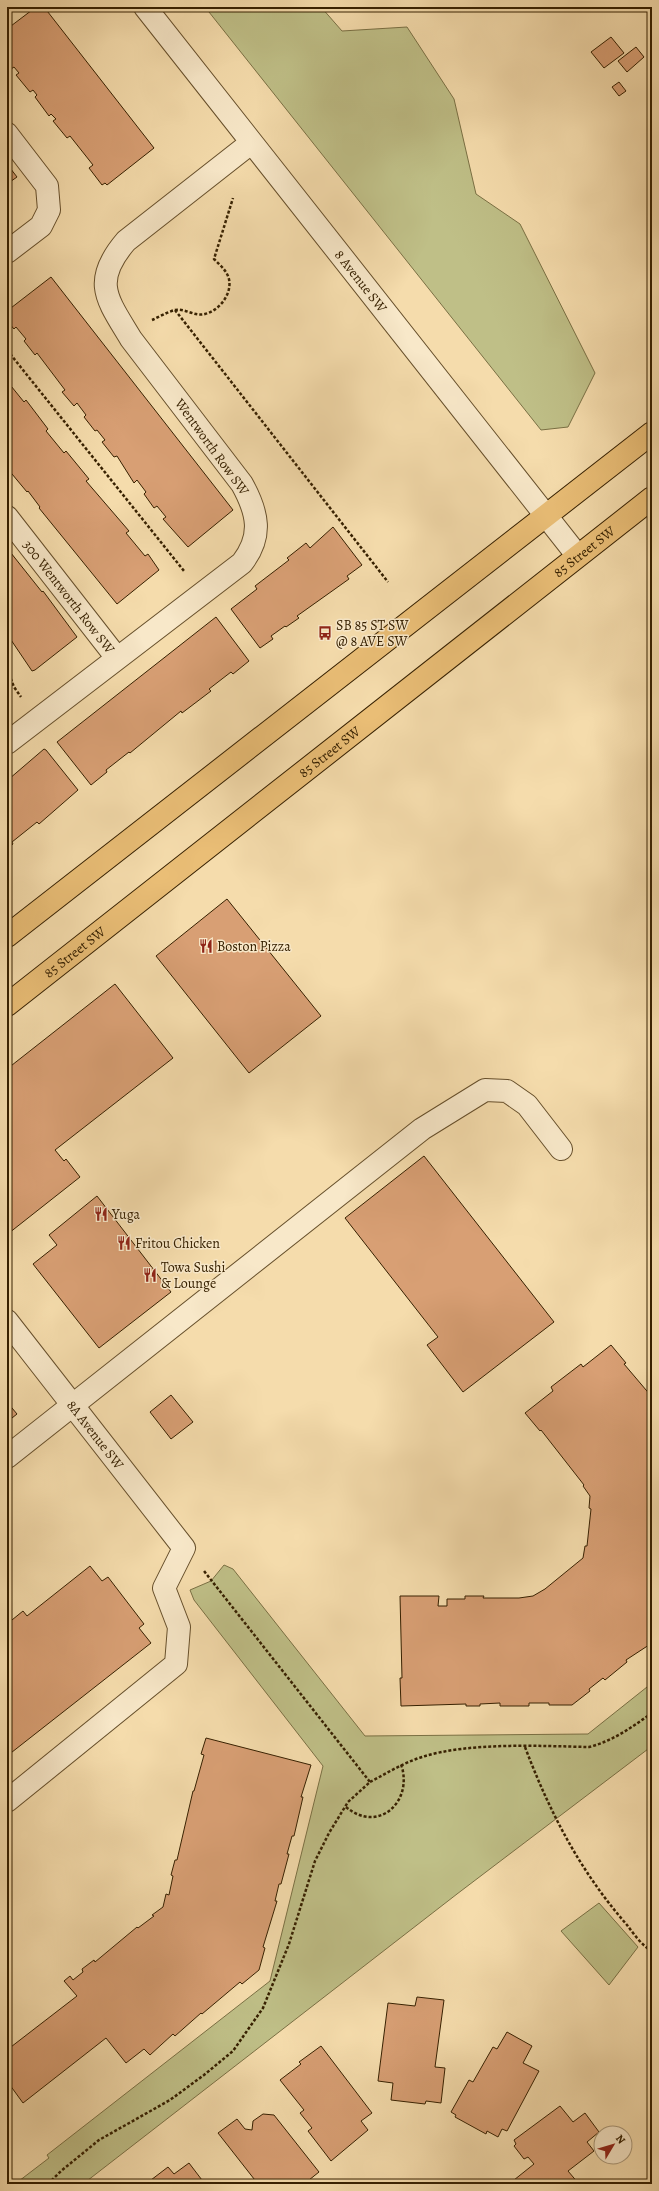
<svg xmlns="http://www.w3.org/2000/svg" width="659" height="2191" font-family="Alegreya,serif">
<rect width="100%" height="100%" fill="#f5dcac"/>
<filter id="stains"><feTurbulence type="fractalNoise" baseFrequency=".005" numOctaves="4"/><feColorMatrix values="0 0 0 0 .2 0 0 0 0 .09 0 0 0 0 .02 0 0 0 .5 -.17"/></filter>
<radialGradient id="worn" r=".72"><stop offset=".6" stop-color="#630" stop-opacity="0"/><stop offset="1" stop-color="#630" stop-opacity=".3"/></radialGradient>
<path fill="#bfbf87" stroke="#7a7044" d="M205,7h116l21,24 65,-4 47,72 22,95 44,30 75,149 -27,54 -27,3z
M224,1565l9,4 132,167 223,-2 64,-51v63l-195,148 -374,290h-68l34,-26 -2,-3 223,-174 53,-215 -129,-166 -4,-10 21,-9z
M599,1903l39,44 -29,38 -48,-54z"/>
<path fill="#d89f74" stroke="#362000" d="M36,7h8l110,141 -47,37 -2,-2 -3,2 -13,-17 4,-3 -23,-29 -3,2 -14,-17 3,-2 -5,-5 -2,2 -14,-19 2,-2 -4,-5 -3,2 -14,-17 3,-2 -5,-6 -3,2 -4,-6v-34z
M611,37l13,16 -20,15 -13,-16z
M636,47l8,10 -17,15 -9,-11z
M619,82l7,9 -7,5 -7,-9z
M7,164l10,13 -10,7 2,2 -2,2z
M51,277l182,233 -45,37 -25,-28 3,-2 -9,-11 -3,2 -10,-14 2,-2 -9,-12 -3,3 -17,-27 -3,1 -12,-15 3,-2 -8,-10 -2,1 -11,-14 2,-2 -9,-12 -3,3 -12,-14 3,-2 -28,-37 -2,2 -11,-14 2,-2 -10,-12 -2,2 -7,-8v-10z
M7,381l17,21 2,-2 22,29 -2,2 18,22 2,-2 23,28 -3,2 43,50 -3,2 19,23 3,-2 11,16 -42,34 -78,-96 1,-1 -12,-16 -1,1 -20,-24z
M333,527l29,38 -15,11 2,3 -52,37 2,2 -13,9 -1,-1 -14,10 2,3 -13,9 -29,-39 26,-20 -2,-3 34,-26 -2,-2 19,-15 4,5z
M7,548l35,44 1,-1 34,46 -42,33 -3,1 -25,-37z
M216,617l33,44 -16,13 -2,-2 -22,17 2,2 -29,22 -1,-2 -51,42 -1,-1 -23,18 1,2 -16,13 -34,-43z
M44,749l2,1 32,40 -39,34 -2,-2 -25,20 1,2 -6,5v-72l2,2z
M227,899l94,117 -72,57 -93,-117z
M115,984l58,74 -118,92 9,11 2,-2 14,18 -71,56 -2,-3v-161z
M424,1156l130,166 -91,70 -36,-47 11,-8 -93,-119z
M97,1196l74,96 -72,56 -66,-84 24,-19 -8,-10z
M611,1345l15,18 -2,1 28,33v246l-26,17 1,2 -22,18 -2,-2 -14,11 1,2 -18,14h-23v-2h-20v3h-29v-3l-20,1v2h-14v-2l-65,2 -1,-28h2l-2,-82h39l-1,10h9v-7h18v-3h19l-1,2h36l14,-2 12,-7 38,-31 2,-12h2l4,-37 -2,-1 1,-12 -7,-10 1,-1 -43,-55 -1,1 -15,-18 28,-22 -2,-4 30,-23 2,3z
M171,1395l22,27 -22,17 -21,-27z
M7,1402l10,12 -10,8z
M90,1566l12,15 6,-4 36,47 -5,4 12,15 -144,113v-132l16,-13 4,5z
M206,1738l105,27 -10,32h2l-9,39h-2l-5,18h2l-8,30h-2l-4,17h2l-14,46 2,1 -6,22 -17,14 -2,-2 -38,32 -1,-1 -26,23 -2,-2 -23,21 -6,-6 -18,14 -20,-25 -83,65 -16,-22v-31l70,-54 -13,-15 6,-5 3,4 10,-8 -1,-3 12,-9 1,2 42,-35 1,1 16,-12 -2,-1 11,-8 3,-13 3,1 4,-19 -2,-1 4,-15h2l16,-69h1l10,-36 -3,-1z
M417,1997l27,3 -9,67 10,1 -4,35 -15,-2 -1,3 -34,-4 2,-17 -15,-2 10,-78 27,3z
M507,2032l25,14 -9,17 16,8 -32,60 -5,-2 -4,8 -11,-6 -1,3 -31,-17 1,-2 -5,-3 18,-32 4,2 20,-35 4,2z
M321,2046l51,67 -11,8 7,9 -37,31 -23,-30 4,-3 -12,-15 4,-3 -24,-30 21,-16 -2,-2z
M560,2106l13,16 12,-9 14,19 -12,10 7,9 -26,20 11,13h-70l25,-20 -6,-7 -4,2 -10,-13 2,-2 -2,-4z
M263,2114l11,1 45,57 -15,12h-46l-40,-51 19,-14 8,10 7,1 1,-9z
M189,2163l16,21h-51l-3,-4 17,-13 6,7z"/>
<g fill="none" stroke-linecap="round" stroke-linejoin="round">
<defs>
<g id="minor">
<path id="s1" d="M145,7l432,548"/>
<path d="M7,134l40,52 2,24 -8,16 -34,26"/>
<path id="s2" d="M7,517l110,141"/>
<path d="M7,743l235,-180c21,-27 16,-50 0,-79l-111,-145c-24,-40 -40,-57 -5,-98l125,-98"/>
<path id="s3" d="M7,1321l177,227 -20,40 15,39 -3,37 -169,137"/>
<path d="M7,1457l415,-328 63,-39 22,1 20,14 34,44"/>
</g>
<g id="major">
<path d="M7,936l645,-503"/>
<path id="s4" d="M7,1005l645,-507"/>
</g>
</defs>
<use href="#minor" stroke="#664f2b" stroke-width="24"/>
<use href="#major" stroke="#362000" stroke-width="24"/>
<path stroke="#362000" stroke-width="2.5" stroke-dasharray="3 2" stroke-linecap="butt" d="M175,310l213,272
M152,320c7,-3 15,-8 23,-10 10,-2 20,7 30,4 16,-4 29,-23 23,-38 -3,-7 -9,-12 -14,-17l19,-61
M7,350l177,221
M7,669l7,18 7,10
M525,1747c25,66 55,124 102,178 7,9 15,21 25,26
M370,1782c17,-9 33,-19 52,-25 47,-15 117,-11 167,-10 24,-6 43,-20 63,-34
M346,1807c32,27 68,-5 55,-43
M48,2184l13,-13 38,-31 71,-40 34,-25 29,-24 30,-43 26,-64 26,-83 14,-28 19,-31 22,-20 -166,-211"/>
<use href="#minor" stroke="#f8e8c9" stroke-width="22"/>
<use href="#major" stroke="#eabe76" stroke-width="22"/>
</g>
<defs>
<symbol id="bus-bare" viewBox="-9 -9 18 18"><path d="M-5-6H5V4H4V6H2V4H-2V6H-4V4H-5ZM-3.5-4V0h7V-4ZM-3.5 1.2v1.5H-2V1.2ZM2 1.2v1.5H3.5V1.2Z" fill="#8f2418" stroke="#f8e8c9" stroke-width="2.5" paint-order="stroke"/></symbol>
<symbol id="restaurant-bare" viewBox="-9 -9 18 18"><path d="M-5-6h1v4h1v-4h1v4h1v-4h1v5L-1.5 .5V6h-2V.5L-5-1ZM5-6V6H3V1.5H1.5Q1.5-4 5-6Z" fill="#8f2418" stroke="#f8e8c9" stroke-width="2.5" paint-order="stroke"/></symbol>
</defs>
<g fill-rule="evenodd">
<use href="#bus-bare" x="315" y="623" width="20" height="20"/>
<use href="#restaurant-bare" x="196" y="936" width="20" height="20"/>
<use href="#restaurant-bare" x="91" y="1204" width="20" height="20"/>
<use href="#restaurant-bare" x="114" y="1233" width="20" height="20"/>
<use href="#restaurant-bare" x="140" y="1265" width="20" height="20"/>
</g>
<g text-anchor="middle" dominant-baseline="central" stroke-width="3" stroke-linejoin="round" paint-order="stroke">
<g font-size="14" fill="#362000" stroke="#f8e8c9">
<text stroke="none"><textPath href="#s1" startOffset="349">8 Avenue SW</textPath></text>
<text transform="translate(212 447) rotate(54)">Wentworth Row SW</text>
<text stroke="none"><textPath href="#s4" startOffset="734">85 Street SW</textPath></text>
<text stroke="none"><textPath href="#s2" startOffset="101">300 Wentworth Row SW</textPath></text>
<text stroke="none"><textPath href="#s4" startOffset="410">85 Street SW</textPath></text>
<text stroke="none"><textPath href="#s4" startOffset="86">85 Street SW</textPath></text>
<text stroke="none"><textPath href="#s3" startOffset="144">8A Avenue SW</textPath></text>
</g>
<g font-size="14" fill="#362000" stroke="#f8e8c9" text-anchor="start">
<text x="336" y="625">SB 85 ST SW<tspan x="336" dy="16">@ 8 AVE SW</tspan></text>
<text x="217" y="946">Boston Pizza</text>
<text x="112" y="1214">Yuga</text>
<text x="135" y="1243">Fritou Chicken</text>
<text x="161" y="1267">Towa Sushi<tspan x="161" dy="16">&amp; Lounge</tspan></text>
</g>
</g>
<rect width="659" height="2191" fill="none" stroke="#f5dcac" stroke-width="24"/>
<rect x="8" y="8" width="643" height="2175" fill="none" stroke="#362000" stroke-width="2"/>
<rect x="12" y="12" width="635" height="2167" fill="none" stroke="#362000"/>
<g transform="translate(613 2145) rotate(52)"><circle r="19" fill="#f8e8c9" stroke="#aa9879"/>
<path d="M0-3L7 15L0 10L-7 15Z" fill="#8f2418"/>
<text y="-6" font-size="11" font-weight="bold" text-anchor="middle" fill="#362000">N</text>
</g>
<rect width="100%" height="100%" filter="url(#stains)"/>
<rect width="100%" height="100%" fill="url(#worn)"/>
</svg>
